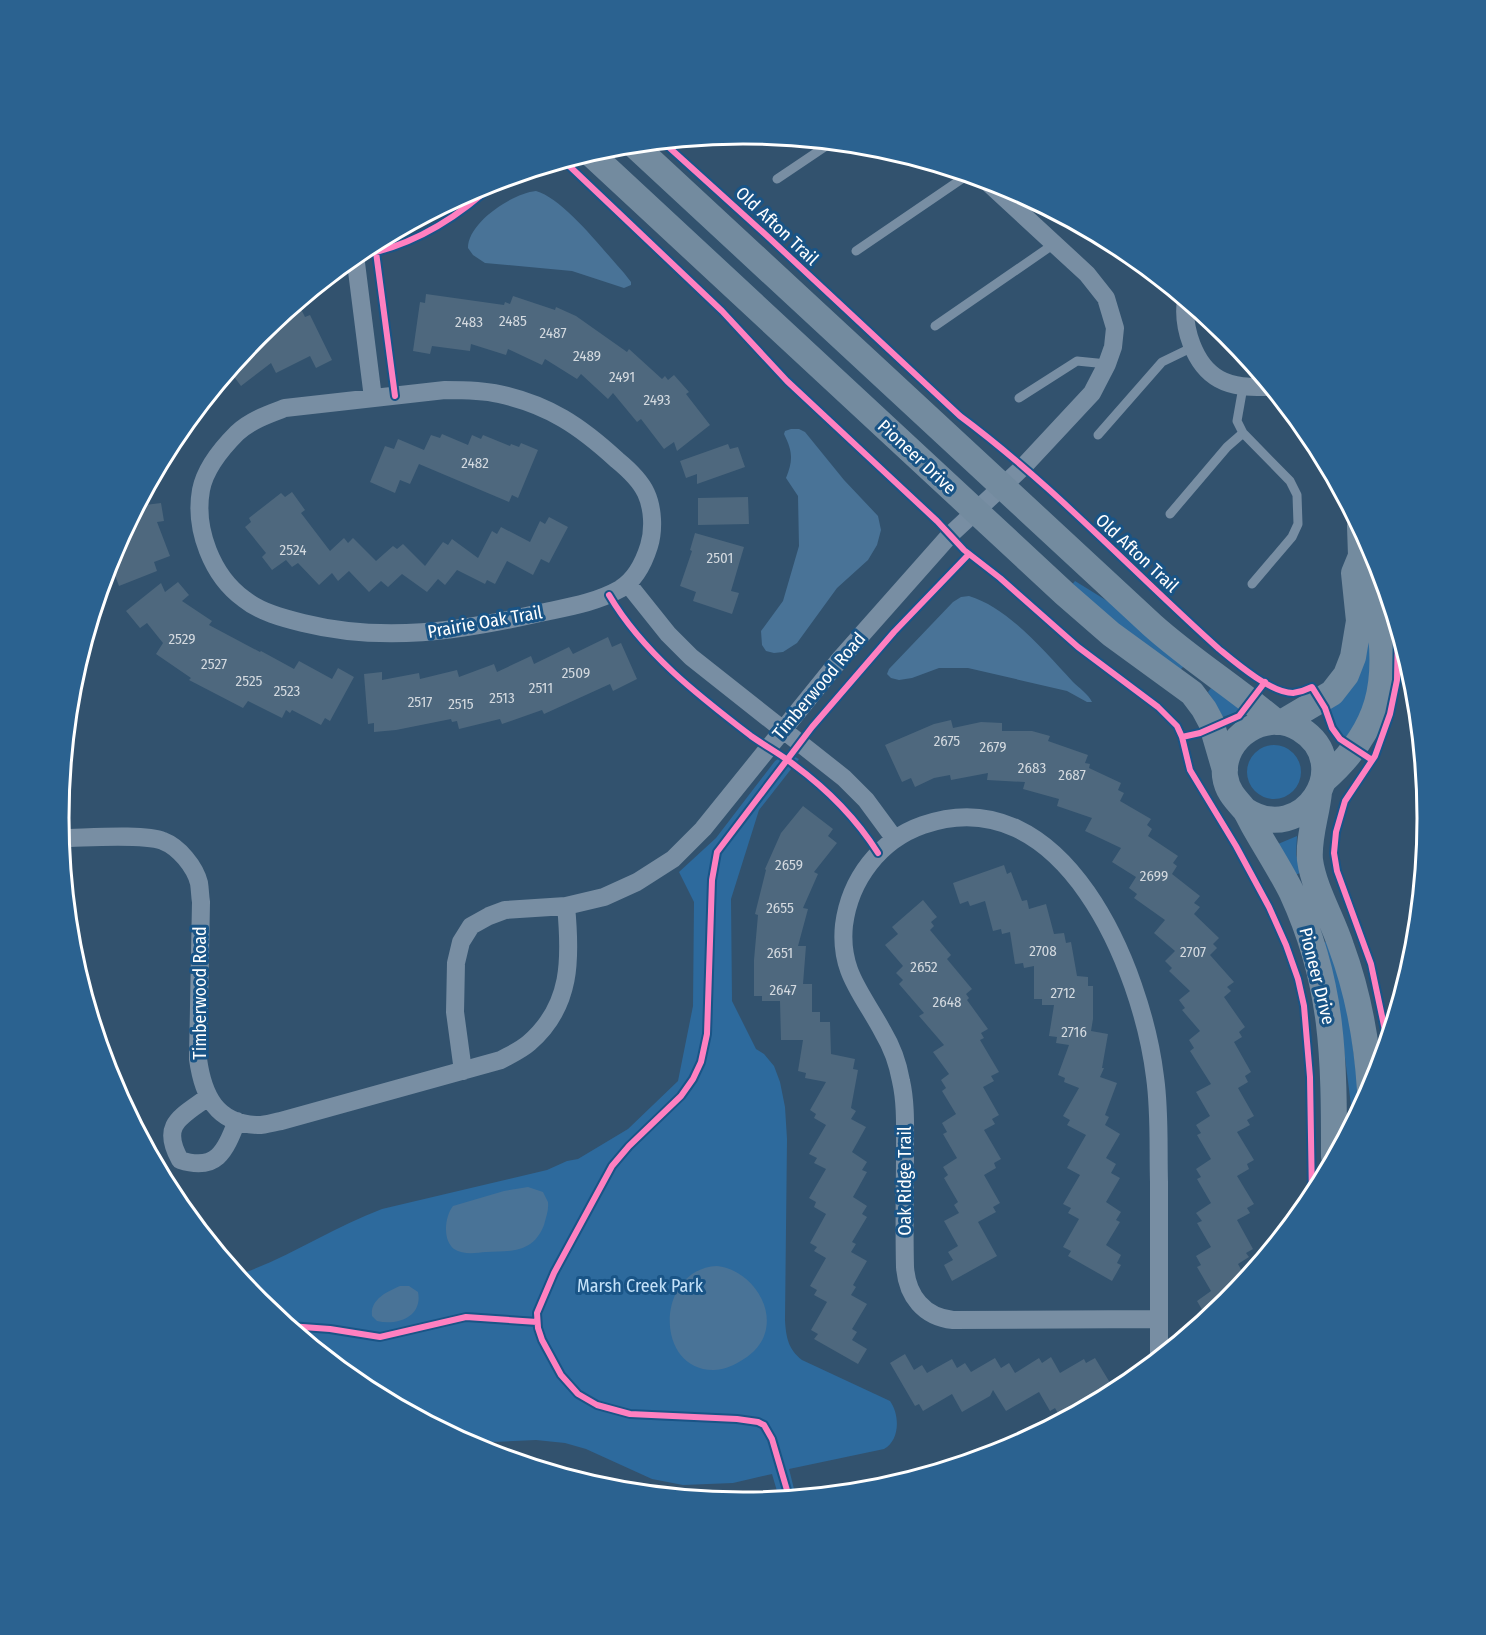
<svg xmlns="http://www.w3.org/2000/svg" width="1486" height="1635" font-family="'Fira Sans Condensed',sans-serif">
<rect width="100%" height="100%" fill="#32526e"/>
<path fill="#2d6a9d" d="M1075,581l42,26 67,59 -4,4 -30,-19 -79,-65z
M1365,618l10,58 -25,67 -11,-11 -11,-27z
M1211,688l30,20 -5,4 -13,5 -15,-25z
M1247 772a27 27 0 1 1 54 0a27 27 0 1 1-54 0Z
M784,755h7l8,4 -40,51 -28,89 1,102 24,48 8,5 10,12 6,16 5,25 2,32 -2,181c1,17 3,29 17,40l88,41c10,14 10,39 -6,48l-95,20 7,28 -17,1 -7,-24 -39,9 -50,2 -31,-6 -66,-30 -21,-6 -29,-3 -68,3 -106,-57 -103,-85 -21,-26c50,-17 94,-47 144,-66l165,-39 20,-9 11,-2 50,-30 50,-48 15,-75 1,-104 -15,-30 37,-34 59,-77z
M1297,836l-1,18 4,19 -5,2 -17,-31z
M1329,941l19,69 11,83 1,15 -7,13 -11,-87 -19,-91z"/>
<path fill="#497397" d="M536,191c28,8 67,59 88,82l7,9v3l-7,3 -52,-17 -87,-8 -12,-8 -5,-7c0,-26 45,-55 68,-57z
M791,429h8l6,3 39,48 34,36 3,14 -4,15 -9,15 -31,28 -40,55 -14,9 -9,1 -8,-2 -4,-6 -1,-14 22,-30 16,-55 -1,-50 -12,-18c7,-17 7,-26 -2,-44l1,-3z
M969,596c40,12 76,56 104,86 6,6 15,12 19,20h-5l-20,-11 -99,-23h-29l-27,10 -13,2 -8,-2 -4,-4 2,-5 64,-67 8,-5z
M528,1187l15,5 5,10c1,8 -2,15 -4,23 -11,28 -32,26 -58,27 -10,1 -23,3 -32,-3 -12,-9 -9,-33 -1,-43l51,-15z
M717,1266c31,3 59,39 47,70 -4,11 -14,20 -25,26 -7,4 -16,8 -25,8 -60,1 -59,-101 3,-104z
M400,1286h9l9,6c5,25 -21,34 -41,29l-5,-5c-2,-16 14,-24 28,-30z"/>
<path fill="#4e687e" d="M426,294l78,11 1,-3 5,2 3,-8 42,14 1,-3 20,9 51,36 2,-3 33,30 3,-3 3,4 6,-5 15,17 -3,2 24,31 -33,26 -3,-9 -10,7 -23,-30 -4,3 -24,-29 -5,6 -27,-25 -4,5 -32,-20 -3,6 -34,-16 -2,6 -35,-11 -1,7 -38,-5 -2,8 -17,-3 7,-49 5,1z
M301,309l4,8 5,-2 22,45 -16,8 -6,-12 -34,17 -5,-10 -30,23 -12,-16 30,-37 10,-8z
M442,434l26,11 4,-10 9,4 2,-4 27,11 1,-2 8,3 2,-4 17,7 -20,48 -6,-3 -3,7 -90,-38 -9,20 -10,-4 -5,13 -25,-11 15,-36 9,3 4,-10 26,11 7,-15 9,3z
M728,444l2,5 8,-2 7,20 -48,17v-10l-11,4 -6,-17z
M292,492l13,18 -4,3 29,38 14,-13 4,5 5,-5 23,23 17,-15 4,3 6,-5 22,22 18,-24 5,3 4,-6 26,19 14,-27 5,3 4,-7 29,15 10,-21 5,3 4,-7 19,10 -19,36 -8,-4 -8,16 -26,-14 -12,23 -8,-4 -2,4 -28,-14 -12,15 -7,-6 -11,13 -25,-18 -14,13 -7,-6 -12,11 -20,-21 -11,10 -6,-8 -13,12 -21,-22 -6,4 -6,-7 -14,10 -10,-13 4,-4 -21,-26 6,-5 -2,-4 32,-25 4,4z
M748,497l1,27 -51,1v-27z
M161,503l3,18 -7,1 13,34 -16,6 3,9 -38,15 -10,-27 2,-4 26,-49z
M695,533l49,14 -13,44 8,2 -7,21 -39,-13 3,-9 -16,-6 12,-35 -2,-1z
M178,582l11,13 -7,6 30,20 -3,4 51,27 1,-1 33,18 5,-8 33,18 6,-11 16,9 -24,44 -5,-3 -4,7 -29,-15 -2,3 -4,-3 -4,8 -34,-17 -5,7 -54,-28 2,-2 -35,-24 7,-11 -16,-20 -7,5 -14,-17 35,-28 4,9z
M608,637l4,10 9,-4 16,36 -24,12 -3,-7 -66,30 -2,-4 -40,14 -2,-5 -41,10 -2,-8 -5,1 -1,-3 -55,11 -22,2v-9l-6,1 -4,-50 18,-2v8l37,-7 1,6 37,-9 2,7 35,-13 3,8 34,-16 3,8 35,-17 4,7z
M951,720l2,8 28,-6 21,1v8h30l18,5 -2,5 40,14 -3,8 5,1 -1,4 32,15 -3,7 6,3 -4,8 31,18 -4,6 5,4 -4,7 30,20 -5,7 4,3 -5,8 28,22 -6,7 6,4 -6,7 25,24 -6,6 4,4 -7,7 24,27 -7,5 4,4 -7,6 21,30 -6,5 3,5 -8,5 17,30 -6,4 3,6 -10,6 16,28 -7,4 3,5 -13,7 17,28 -7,4 2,5 -12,7 17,28 -7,4 3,5 -13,7 16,29 -7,4 3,4 -11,7 8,14 -19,24 -20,16 -10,-17 14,-10 -14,-24 4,-2 -5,-9 15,-9 -14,-24 5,-2 -6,-8 15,-10 -14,-24 4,-2 -5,-8 15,-10 -14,-24 4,-2 -5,-8 14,-9 -14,-24 15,-8 -21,-33 4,-3 -5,-8 11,-9 -18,-21 3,-2 -6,-8 11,-9 -21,-20 3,-3 -7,-7 10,-10 -21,-18 11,-13 -31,-22 3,-4 -8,-6 7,-11 -24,-15 9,-14 -36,-17 7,-13 -35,-12 2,-7 -36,-10 2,-7 -38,-2 1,-7 -37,7 -1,-5 -16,3 -19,9 -4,-9 -9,4 -17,-37 49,-21z
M803,806l30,23 -5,7 9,7 -23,29 4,2 -15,34 5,1 -10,37h8l-3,38h9v28h8v10h10l1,32 24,5 -2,10 5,1 -7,38 5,3 -5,8 15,8 -14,25 15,10 -5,8 5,2 -14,25 14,9 -5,8 5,3 -15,25 4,2 -5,8 16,9 -14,24 3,2 -5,8 16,9 -15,25 5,3 -5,8 15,9 -9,15 -44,-25 4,-5 -7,-4 16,-28 -13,-7 3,-5 -7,-4 16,-28 -12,-7 3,-4 -7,-4 16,-29 -12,-7 2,-5 -7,-4 17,-29 -12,-6 3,-5 -8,-4 17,-29 -12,-7 2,-4 -6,-4 16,-28 -21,-4 1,-5 -8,-2 5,-31h-22l-1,-39h-18v-5h-8v-36l4,-45 -3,-1 11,-44 -1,-1 16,-36z
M1004,865l3,9 4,-2 11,29 5,-1 2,9 17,-5 8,30 10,-1 2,10 5,-1 6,34 11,1v9h5v33l-2,12 17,3 -6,34h2l-4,9 17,6 -12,32 4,2 -4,8 15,9 -14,24 10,6 -5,9 9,5 -14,24 15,10 -5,8 4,2 -14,23 15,10 -4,8 4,2 -9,16 -44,-25 3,-5 -8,-4 16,-28 -11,-6 3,-5 -8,-4 17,-29 -13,-7 19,-33 -19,-10 3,-5 -7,-4 16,-28 -15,-6 1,-4 -7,-3 11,-30 -13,-2 1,-6 -8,-1 5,-31h-12v-6h-8v-33l-10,2 -1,-5 -8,1 -5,-32 -8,2 -1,-5 -8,2 -8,-30 -15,5 -2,-5 -8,3 -7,-21z
M923,900l14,17 -6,5 3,4 -4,4 21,25 -4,4 25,30 -6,5 3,4 -2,2 21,29 -7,4 3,5 -4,2 19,32 -8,4 3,5 -11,6 16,28 -7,4 3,5 -11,6 17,29 -7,4 2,5 -12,7 16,28 -7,4 3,5 -18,10 19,34 -45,25 -8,-16 9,-5 -5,-8 10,-6 -14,-25 15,-8 -5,-8 4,-3 -14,-24 4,-3 -5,-8 14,-9 -14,-24 4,-2 -5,-9 14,-9 -14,-23 4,-3 -5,-8 8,-6 -16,-22 11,-7 -25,-29 5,-3 -25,-29 4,-4 -7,-7 7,-7 -18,-21 13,-11 -6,-7z
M905,1354l9,16 8,-5 5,8 25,-14 5,9 8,-5 6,9 24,-14 6,10 8,-5 6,10 24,-15 3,5 9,-6 9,16 24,-14 2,4 9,-5 20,33 -25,13 -3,-6 -28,17 -4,-7 -5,3 -11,-19 -33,19 -13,-21 -3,6 -28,16 -10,-18 -29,17 -4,-7 -4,2 -25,-43z"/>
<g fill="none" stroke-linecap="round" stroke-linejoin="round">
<path stroke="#788ea3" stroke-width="9" d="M777,179l55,-37
M856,251l113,-77
M935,326l119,-82
M1019,398l58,-37 30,3
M1243,433l47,48 7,14 1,29 -6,13 -40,47
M1098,435l64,-73 31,-15
M1170,514l57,-67 16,-14 -6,-12 6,-34"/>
<path stroke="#788ea3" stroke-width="18" d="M355,255l18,143
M1186,300c-4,27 8,65 33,79 16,9 35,8 52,8
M445,390c18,0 37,0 54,4 50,11 81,32 118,66 11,9 23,20 29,33 7,15 8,37 3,53 -5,16 -14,34 -29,43 -25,14 -52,18 -80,24 -80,18 -156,30 -237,10 -20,-5 -43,-11 -59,-24 -32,-23 -50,-70 -43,-109 4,-21 22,-43 36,-57 14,-13 32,-19 48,-25z
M628,584l40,50 23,23 153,121 22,22 28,38
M61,838c23,0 83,-5 102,3 16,6 32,26 36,42 1,6 1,13 2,19l-3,157c5,36 18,65 60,66 8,0 16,-3 23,-4l220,-61c9,-5 20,-10 28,-17 43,-37 42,-85 37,-137
M463,1071l-8,-59 1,-49 5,-21 10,-16 18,-10 16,-6 61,-4 38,-9 33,-15 36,-23 30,-30 138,-171 109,-123 72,-67 70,-75 15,-29 6,-17 2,-19 -9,-30 -19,-24 -103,-95
M208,1097c-27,20 -48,27 -28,63 37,12 45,-9 57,-39
M1159,1319l-206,1c-29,-3 -46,-24 -48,-53 -1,-39 0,-78 0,-116 0,-24 1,-48 -4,-70 -3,-17 -9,-34 -18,-49 -20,-38 -44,-60 -39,-107 6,-46 36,-85 79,-100 141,-49 219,145 232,252 5,35 3,70 4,105 0,58 0,117 0,175"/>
<path stroke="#738b9f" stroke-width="26" d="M633,144l519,481c39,35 84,63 124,97
M589,152l476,442 46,40 81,59 12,16 7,13 14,48
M1283,722l49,-29 14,-18 7,-18 6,-36 -5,-48 7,-17 -1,-30
M1323,781c58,-51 68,-99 54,-174 -2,-11 -1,-25 -5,-36 -2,-5 -8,-10 -11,-15
M1319,792c-2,22 -11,46 -9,68 4,29 22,58 31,86 17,46 26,96 29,144
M1245,810c58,38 112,-46 55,-81 -33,-21 -79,7 -75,47 2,15 10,23 20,34 4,6 7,14 11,20 12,21 25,41 36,63 42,91 42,166 42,263"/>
<defs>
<path id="cycleway" d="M662,141l104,94 194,181c93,69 173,156 259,233 17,14 52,44 74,44 7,-1 13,-3 19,-6l13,21 7,20 8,11 32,21
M563,160l159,151 65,70 150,140 27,29 36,28 78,69 80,60 19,19 5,11 8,33 46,76 33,61 17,38 12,34 6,27 6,71 2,121
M395,396l-19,-144c47,-12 87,-39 122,-72
M609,595c34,58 90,101 142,141 14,10 29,18 42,28 34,25 63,54 85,89
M1182,737l18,-4 39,-17 26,-34
M1387,1040l-16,-76 -34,-93 -3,-18 2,-21 9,-31 30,-45 15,-42 7,-34 1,-51
M289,1326l41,3 50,8 86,-20 71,5
M789,1497l-17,-58 -8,-14 -6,-3 -21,-3 -107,-5 -33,-9 -19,-11 -17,-19 -19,-35 -4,-12 -1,-15 17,-40 58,-107 17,-20 52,-50 12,-17 8,-17 6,-28 5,-154 5,-28 95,-125 82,-95 75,-78"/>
</defs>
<use href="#cycleway" stroke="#195486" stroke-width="10"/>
<use href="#cycleway" stroke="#ff80c0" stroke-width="6"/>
</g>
<g text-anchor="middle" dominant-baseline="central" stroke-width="6" stroke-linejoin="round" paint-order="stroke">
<g font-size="15" fill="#d3d9df">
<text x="513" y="321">2485</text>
<text x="469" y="322">2483</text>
<text x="553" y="333">2487</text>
<text x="587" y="356">2489</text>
<text x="622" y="377">2491</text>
<text x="657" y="400">2493</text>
<text x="475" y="463">2482</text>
<text x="293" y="550">2524</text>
<text x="720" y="558">2501</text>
<text x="182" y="639">2529</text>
<text x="214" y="664">2527</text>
<text x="576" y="673">2509</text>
<text x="249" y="681">2525</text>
<text x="541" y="688">2511</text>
<text x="287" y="691">2523</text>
<text x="502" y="698">2513</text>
<text x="420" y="702">2517</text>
<text x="461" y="704">2515</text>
<text x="947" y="741">2675</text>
<text x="993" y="747">2679</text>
<text x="1032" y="768">2683</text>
<text x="1072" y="775">2687</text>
<text x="789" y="865">2659</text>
<text x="1154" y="876">2699</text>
<text x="780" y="908">2655</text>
<text x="1043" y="951">2708</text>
<text x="1193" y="952">2707</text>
<text x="780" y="953">2651</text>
<text x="924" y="967">2652</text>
<text x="783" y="990">2647</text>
<text x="1063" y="993">2712</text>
<text x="947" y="1002">2648</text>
<text x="1074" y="1032">2716</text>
</g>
<g font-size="18" fill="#fff" stroke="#195486">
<text transform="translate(777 226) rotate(43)">Old Afton Trail</text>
<text transform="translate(917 457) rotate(43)">Pioneer Drive</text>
<text transform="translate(1137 553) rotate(43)">Old Afton Trail</text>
<text transform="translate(485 622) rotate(-10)">Prairie Oak Trail</text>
<text transform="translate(819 686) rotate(-50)">Timberwood Road</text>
<text transform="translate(1317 976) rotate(76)">Pioneer Drive</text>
<text transform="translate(200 993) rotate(-90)">Timberwood Road</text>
<text transform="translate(905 1181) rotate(-90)">Oak Ridge Trail</text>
</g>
<g font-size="18" fill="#c5e2f9" stroke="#195486">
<text x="640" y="1286">Marsh Creek Park</text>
</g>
</g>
<path d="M0 0H1486V1635H0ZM69 818a674 674 0 1 1 1348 0a674 674 0 1 1-1348 0Z" fill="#2b6290" fill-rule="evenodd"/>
<path fill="none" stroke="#fff" stroke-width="3" d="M69 818a674 674 0 1 1 1348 0a674 674 0 1 1-1348 0Z"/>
</svg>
